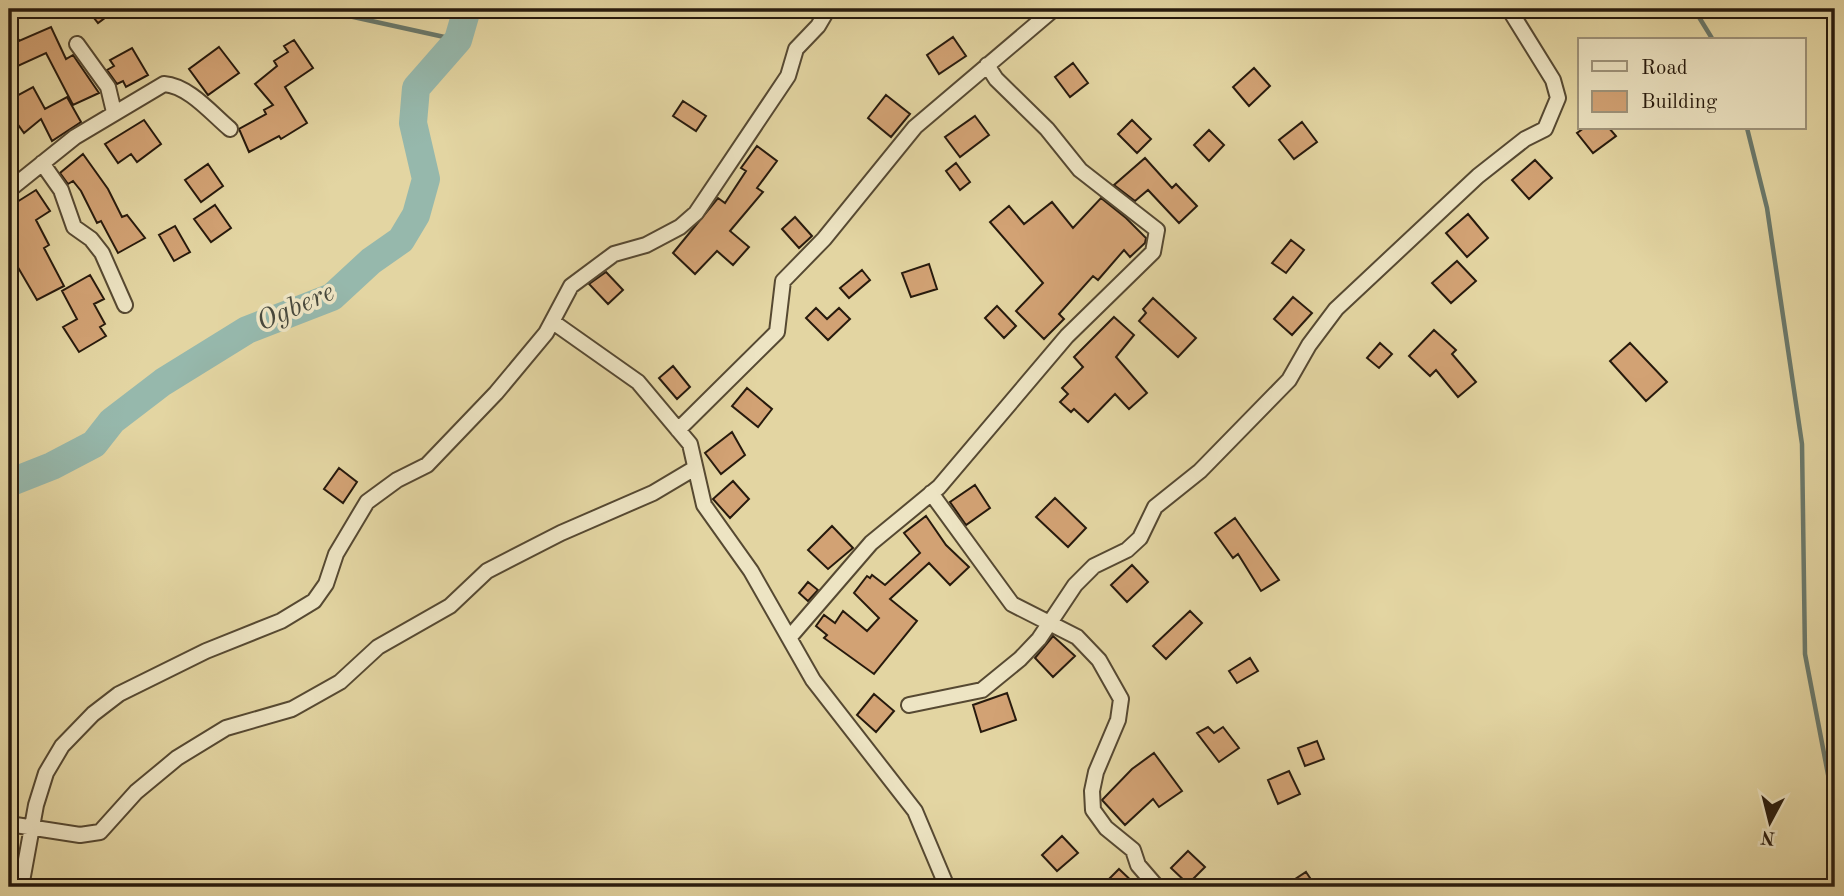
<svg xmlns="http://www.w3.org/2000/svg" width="1844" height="896" font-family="'Old Standard TT',serif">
<rect width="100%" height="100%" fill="#e3d5a2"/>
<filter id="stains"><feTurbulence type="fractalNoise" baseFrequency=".00286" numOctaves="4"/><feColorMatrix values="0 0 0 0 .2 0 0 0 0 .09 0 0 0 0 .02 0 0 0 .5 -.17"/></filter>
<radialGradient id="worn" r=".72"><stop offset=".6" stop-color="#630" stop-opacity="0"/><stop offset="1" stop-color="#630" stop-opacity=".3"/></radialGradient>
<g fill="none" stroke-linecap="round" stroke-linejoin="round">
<path stroke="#6a796c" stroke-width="4.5" d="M317,9l141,31
M1694,9l19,31
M1747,128l20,80 35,236 3,210 30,157"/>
<path stroke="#96b8ac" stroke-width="28" d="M9,483l43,-17 42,-22 18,-23 51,-39 84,-52 85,-33 39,-36 30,-21 15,-25 10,-36 -13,-56 3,-35 42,-48 9,-31"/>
</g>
<path fill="#d2a274" stroke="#271a0d" stroke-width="2" d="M87,9h30l-19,14z
M9,19l10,22 32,-14 15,32 7,-4 26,38 -26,12 -27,-52 -37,17z
M953,37l13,19 -27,18 -12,-19z
M294,40l19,28 -28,19 22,36 -26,16 -2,-3 -30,16 -10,-23 27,-15 -2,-4 9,-5 -18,-21 22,-18 -3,-5 14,-9 -4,-6z
M219,47l20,26 -31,22 -19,-26z
M132,48l16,27 -22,12 -3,-6 -6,3 -10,-14 7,-4 -4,-6z
M1073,63l15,20 -18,14 -15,-20z
M1254,68l16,18 -21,20 -16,-19z
M33,87l12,22 22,-12 14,25 -29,19 -11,-22 -17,14 -15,-21v-12z
M886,95l24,19 -19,23 -23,-19z
M683,101l23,15 -10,15 -23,-15z
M975,116l14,19 -29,22 -15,-20z
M144,120l17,24 -24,18 -6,-8 -13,9 -13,-19z
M1132,120l19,19 -14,14 -19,-19z
M1302,122l15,20 -23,17 -15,-19z
M1584,128h25l7,8 -23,17 -16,-20z
M1209,130l15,15 -15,16 -15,-16z
M757,146l20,15 -20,27 6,4 -33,39 19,16 -16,18 -16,-14 -22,23 -22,-21 45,-55 7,5 21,-32 -5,-3z
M83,154l25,35 14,28 5,-2 18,23 -27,15 -17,-32 -4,2 -16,-32 -8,-10 -5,3 -8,-11z
M1145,158l27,30 4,-4 21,22 -18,17 -31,-33 -13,11 -21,-16z
M1535,160l17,18 -23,21 -17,-19z
M956,163l14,19 -10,8 -14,-19z
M208,164l15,22 -22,16 -16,-22z
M36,190l14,21 -14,9 13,25 -5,3 20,38 -27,14 -28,-48v-45z
M1101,198l25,20 20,20 -1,5 -15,14 -6,-7 -26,30 -5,-4 -34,38 5,5 -20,20 -28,-28 27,-28 -53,-61 19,-16 15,18 28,-22 21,26z
M215,205l16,23 -20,14 -17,-23z
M1468,214l20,24 -21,19 -21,-24z
M795,217l17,19 -13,12 -17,-19z
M175,226l15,26 -16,9 -15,-26z
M1291,240l13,10 -18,23 -14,-10z
M1457,261l19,20 -25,22 -19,-20z
M929,264l8,25 -26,8 -9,-24z
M862,270l8,10 -21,18 -9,-10z
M606,272l17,18 -15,14 -19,-20z
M90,275l14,24 -10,5 11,20 -5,3 6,9 -27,16 -16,-25 14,-8 -15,-28z
M1293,297l19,16 -20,22 -18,-16z
M1153,298l43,40 -18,19 -39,-36 7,-8 -3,-4z
M997,306l19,20 -12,12 -19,-20z
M816,308l11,11 12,-11 11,11 -22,21 -22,-22z
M1114,317l20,18 -18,22 31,36 -18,16 -14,-15 -27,28 -14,-13 -3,3 -11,-10 8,-8 -6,-6 21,-21 -9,-10z
M1434,330l22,20 -4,4 24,28 -18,15 -22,-27 -6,6 -21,-20z
M1380,343l12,11 -13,14 -12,-10z
M1630,343l37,39 -21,19 -36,-40z
M673,366l17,21 -13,12 -18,-21z
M747,388l25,21 -14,18 -26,-21z
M732,432l13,23 -24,19 -16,-21z
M339,468l18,14 -14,21 -19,-14z
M733,481l16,18 -19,19 -17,-19z
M975,485l15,23 -24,17 -16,-23z
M1055,498l31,30 -18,19 -32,-30z
M926,516l20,29 23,22 -19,18 -21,-22 -39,36 27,22 -43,53 -50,-36 3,-3 -11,-9 8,-11 11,8 8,-12 24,20 12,-13 -25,-25 13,-17 3,2 2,-3 13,10 35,-32 -16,-20z
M1235,518l44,62 -18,11 -23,-37 -5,4 -18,-25z
M832,526l21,22 -25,21 -20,-19z
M1132,565l16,17 -21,20 -16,-17z
M808,582l10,8 -10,11 -9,-8z
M1190,611l12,12 -36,36 -13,-13z
M1053,636l22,20 -22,21 -18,-19z
M1250,658l8,13 -21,12 -8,-12z
M1007,693l9,27 -35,12 -8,-27z
M874,694l20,17 -18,21 -19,-17z
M1208,727l6,6 9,-6 16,21 -20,14 -22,-29z
M1317,741l7,18 -19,7 -7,-18z
M1154,753l28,38 -23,16 -6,-8 -28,26 -23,-25 30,-31z
M1289,771l11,23 -22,10 -10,-24z
M1062,836l16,17 -21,18 -15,-16z
M1188,851l17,16 -17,17 -17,-16z
M1119,869l19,18h-37z
M1306,872l10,15h-33z"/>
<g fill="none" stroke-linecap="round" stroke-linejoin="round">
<defs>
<path id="street" d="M77,44l31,43 6,25
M42,163l19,27 13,37 17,12 11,14 23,52
M9,190l66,-53 89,-53c25,2 47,29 66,45
M553,322l85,60 52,62 14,61 47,66 62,109 102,131 32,76
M678,430l99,-98 6,-51 41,-42 91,-112 139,-118
M931,493l81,111 65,33 22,23 22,39 -3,21 -22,52 -4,19 1,19 13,18 27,22 5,15 19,22
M789,638l82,-95 68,-56 128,-151 86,-84 4,-22 -77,-60 -33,-41 -51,-50 -9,-14
M909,705l73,-15 38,-31 19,-20 36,-54 19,-19 33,-16 13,-12 15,-31 45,-36 89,-91 20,-35 27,-36 142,-133 47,-37 20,-10 13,-31 -5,-18 -44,-71
M9,824l71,11 20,-3 36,-40 41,-34 49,-30 66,-19 48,-27 38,-35 72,-41 37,-35 74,-38 92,-40 42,-25
M21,887l15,-82 10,-32 16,-27 31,-32 26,-20 87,-43 75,-30 33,-20 12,-17 10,-30 31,-52 30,-22 30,-15 69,-72 50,-60 25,-47 43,-32 32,-9 34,-18 16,-14 92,-137 8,-27 22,-23 10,-17"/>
</defs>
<use href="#street" stroke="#564932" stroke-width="18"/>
<use href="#street" stroke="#ede4c3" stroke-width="14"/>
</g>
<g text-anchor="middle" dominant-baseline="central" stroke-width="7" stroke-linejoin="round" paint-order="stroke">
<g font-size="28" font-style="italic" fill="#48493d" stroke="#ede4c3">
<text transform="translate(296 308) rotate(-24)">Ogbere</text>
</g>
</g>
<rect width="1844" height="896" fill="none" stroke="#e3d5a2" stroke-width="35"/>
<rect x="10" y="10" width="1823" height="875" fill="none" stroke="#271a0d" stroke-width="3.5"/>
<rect x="18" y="18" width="1809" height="861" fill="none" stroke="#271a0d" stroke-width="2"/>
<rect x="1578" y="38" width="228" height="91" fill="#ede4c3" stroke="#9e937a" stroke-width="2"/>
<rect x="1592" y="61" width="35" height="10" fill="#ede4c3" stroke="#9e937a" stroke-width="2"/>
<text x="1641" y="74" font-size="21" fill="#271a0d">Road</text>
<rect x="1592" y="91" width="35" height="21" fill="#d2a274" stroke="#9e937a" stroke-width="2"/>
<text x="1641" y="108" font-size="21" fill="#271a0d">Building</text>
<g transform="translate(1770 822) rotate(187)" stroke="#ede4c3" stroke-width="5" paint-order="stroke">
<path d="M0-5L12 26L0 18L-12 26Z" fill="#271a0d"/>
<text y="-10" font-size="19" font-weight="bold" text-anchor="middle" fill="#271a0d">N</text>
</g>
<rect width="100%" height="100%" filter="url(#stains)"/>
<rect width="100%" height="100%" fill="url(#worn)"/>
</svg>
